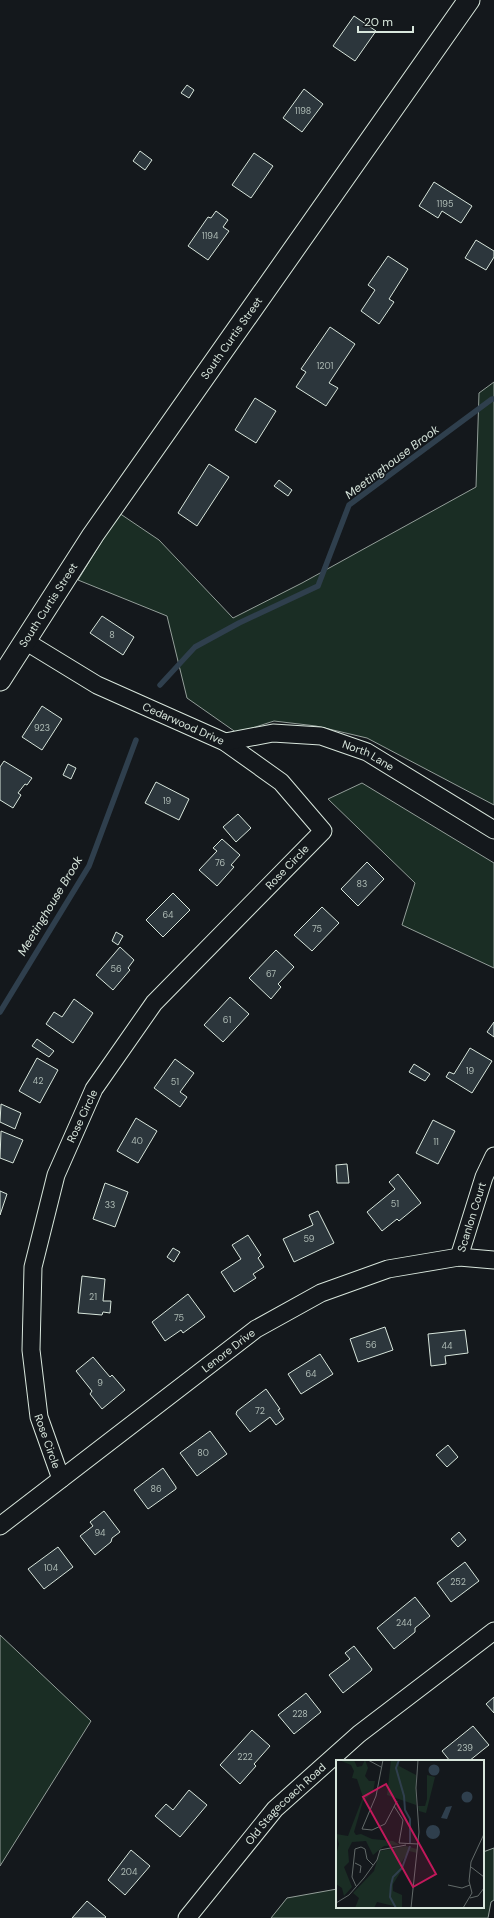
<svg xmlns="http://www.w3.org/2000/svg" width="494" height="1918" font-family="'DM Sans',sans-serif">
<rect width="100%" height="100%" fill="#14181c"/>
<path fill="#1a2d24" stroke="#939e99" d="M494,382v423l-127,-67 -51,-12 -42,-5 -37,12 -50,-35 -20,-82 -89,-36 41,-67 40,27 74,78 69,-35 174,-96 3,-94z
M362,783l132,80v105l-92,-43 13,-42 -87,-84z
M0,1635l91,86 -91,145z
M494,1848v52l-3,2 -3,16h-217l16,-20 50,-9v18h146v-55z"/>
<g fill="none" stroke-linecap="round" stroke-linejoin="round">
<path stroke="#2f3f4d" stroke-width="5.5" d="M160,685l35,-38 44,-24 79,-37 31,-81 143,-106h2
M0,1012l89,-146 47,-126"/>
</g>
<path fill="#2c363c" stroke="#d8e6dc" d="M354,16l22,15 -21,30 -22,-15z
M187,85l7,5 -5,8 -8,-5z
M304,89l19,15 -21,28 -19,-14z
M140,151l12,9 -7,10 -12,-9z
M254,153l19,13 -22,32 -19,-13z
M434,182l38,24 -11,17 -19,-12 -4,7 -19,-12z
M216,211l12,9 -5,7 6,4 -21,29 -20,-14 20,-29 3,1z
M476,240l18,11v6l-8,13 -21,-12z
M388,256l20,13 -19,30 5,3 -15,22 -18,-13 14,-21 -7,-5z
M330,327l25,17 -26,39 9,5 -12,18 -30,-19 10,-15 -5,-3z
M255,398l21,13 -20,32 -21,-13z
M209,464l20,13 -32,49 -19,-13z
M279,480l13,10 -4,6 -14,-10z
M102,616l32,21 -11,18 -33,-22z
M42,706l20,13 -20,31 -20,-13z
M4,761l28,17 -5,7 -2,-1 -7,9 3,2 -8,13 -13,-8v-33z
M68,764l8,4 -5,11 -8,-4z
M156,782l33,17 -10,21 -34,-17z
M238,814l13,14 -15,14 -13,-15z
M222,839l18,16 -9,10 3,2 -17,19 -18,-16 18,-19 -4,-3z
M367,862l17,17 -26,27 -17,-17z
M173,893l17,17 -27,27 -17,-17z
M322,907l17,16 -27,28 -18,-16z
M116,932l7,4 -5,9 -6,-4z
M120,947l14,13 -6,8 2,2 -17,20 -17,-15z
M276,950l18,17 -16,17 3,3 -10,12 -22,-21z
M230,997l19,17 -26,28 -19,-17z
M74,999l19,14 -20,30 -27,-19 8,-12 8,5z
M494,1022v15l-7,-5z
M37,1039l17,12 -5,6 -17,-11z
M470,1048l22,13 -20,32 -26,-16 3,-5 5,2z
M37,1058l21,12 -18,33 -21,-12z
M175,1059l19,14 -14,19 7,5 -7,10 -26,-19z
M414,1064l16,10 -5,7 -16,-9z
M1,1104l20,9 -6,16 -15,-7z
M136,1118l21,13 -19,32 -21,-12z
M433,1120l22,11 -17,33 -22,-11z
M1,1131l22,9 -10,23 -13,-5z
M347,1164l2,19h-12l-1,-18z
M398,1174l23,29 -22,18 -2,-2 -15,12 -15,-19 28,-23 -6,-7z
M105,1183l23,9 -13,35 -22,-8z
M0,1191l7,3 -7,21z
M318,1211l16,32 -40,19 -11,-23 30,-14 -4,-10z
M248,1235l13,20 -3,3 6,9 -11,7 3,4 -22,14 -13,-20 20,-13 -9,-14z
M173,1248l7,4 -6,10 -7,-5z
M82,1276l23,3 -2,22h8l-1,12 -7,-1 -1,3 -24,-2z
M188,1294l17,23 -22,16 -2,-3 -16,11 -13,-19z
M385,1327l8,23 -35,12 -8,-23z
M465,1330l3,23 -23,3 1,8 -15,2 -3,-32z
M320,1354l13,20 -32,20 -13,-20z
M93,1357l17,20 2,-2 13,15 -23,19 -12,-15 2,-3 -16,-20z
M266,1389l14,20 -2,1 6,9 -8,6 -6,-8 -20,15 -14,-18 1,-3z
M210,1431l17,23 -30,22 -17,-23z
M448,1445l10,12 -11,10 -11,-12z
M163,1468l13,19v2l-28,20 -14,-19z
M104,1511l16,21 -8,6 -1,4 -16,13 -15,-19 13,-10 -3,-4z
M459,1532l7,8 -8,7 -7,-8z
M58,1547l15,20 -29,22 -16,-20z
M465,1562l14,19 -28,21 -14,-19z
M415,1597l15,19 -15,12v4l-21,17 -17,-21z
M354,1646l18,23 -1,2 -28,22 -14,-18 21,-16 -5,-6z
M306,1693l15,19 -27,22 -16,-19z
M494,1697v16l-8,-9z
M473,1726l16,19 -20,16h-19l-8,-10z
M252,1730l18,16 -16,18 2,2 -16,18 -20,-19z
M189,1790l18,15 -27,32 -25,-21 11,-12 7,6z
M131,1850l19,16 -25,29 -17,-15z
M87,1901l19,16 -1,1h-33z"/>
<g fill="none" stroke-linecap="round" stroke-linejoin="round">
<defs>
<g id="minor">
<path id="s1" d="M25,641l72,44 128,57 56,40 42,49 -169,172 -60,86 -38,86 -23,92 -2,83 8,67 22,62"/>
<path id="s2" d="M225,742l48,-9 48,3 46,16 127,78"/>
<path id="s3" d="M459,1257l25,-80 10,-21"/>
<path id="s4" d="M0,1526l256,-197 65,-36 67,-24 71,-12 35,3"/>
<path id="s5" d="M187,1918l88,-109 84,-75 135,-103"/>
</g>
<g id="tertiary">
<path id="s6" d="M0,680l93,-145 376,-535"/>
</g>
</defs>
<use href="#minor" stroke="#d8e6dc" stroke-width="19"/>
<use href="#tertiary" stroke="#d8e6dc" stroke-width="23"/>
<use href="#minor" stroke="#14181c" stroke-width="17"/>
<use href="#tertiary" stroke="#14181c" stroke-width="21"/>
</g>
<g text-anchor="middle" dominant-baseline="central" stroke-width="3" stroke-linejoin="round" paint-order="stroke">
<g font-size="9" fill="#adbab4">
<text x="303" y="111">1198</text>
<text x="445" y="204">1195</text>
<text x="210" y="236">1194</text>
<text x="325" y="366">1201</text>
<text x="112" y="635">8</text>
<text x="42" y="728">923</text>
<text x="167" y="801">19</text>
<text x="220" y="863">76</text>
<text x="362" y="884">83</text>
<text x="168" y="915">64</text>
<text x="317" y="929">75</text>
<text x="116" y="969">56</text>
<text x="271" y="974">67</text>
<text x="227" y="1020">61</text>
<text x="470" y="1071">19</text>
<text x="38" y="1081">42</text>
<text x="175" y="1082">51</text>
<text x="137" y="1141">40</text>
<text x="436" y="1142">11</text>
<text x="395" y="1204">51</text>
<text x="110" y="1205">33</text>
<text x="309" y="1239">59</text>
<text x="93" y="1297">21</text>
<text x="179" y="1318">75</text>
<text x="371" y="1345">56</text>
<text x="447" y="1346">44</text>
<text x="311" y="1374">64</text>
<text x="100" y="1383">9</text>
<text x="260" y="1411">72</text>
<text x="203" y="1453">80</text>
<text x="156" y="1489">86</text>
<text x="100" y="1533">94</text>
<text x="51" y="1568">104</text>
<text x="458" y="1582">252</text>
<text x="404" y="1623">244</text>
<text x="300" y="1714">228</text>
<text x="465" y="1748">239</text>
<text x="245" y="1757">222</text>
<text x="129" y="1872">204</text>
</g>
<g font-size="11" fill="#d8e6dc" stroke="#14181c">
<text stroke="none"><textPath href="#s6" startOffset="413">South Curtis Street</textPath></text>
<text stroke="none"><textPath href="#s6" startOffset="89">South Curtis Street</textPath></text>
<text stroke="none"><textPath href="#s1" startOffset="179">Cedarwood Drive</textPath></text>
<text stroke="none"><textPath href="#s2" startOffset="148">North Lane</textPath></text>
<text transform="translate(287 867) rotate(-46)">Rose Circle</text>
<text transform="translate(82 1116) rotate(-65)">Rose Circle</text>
<text stroke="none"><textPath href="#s3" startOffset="42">Scanlon Court</textPath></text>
<text stroke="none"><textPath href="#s4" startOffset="288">Lenore Drive</textPath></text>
<text stroke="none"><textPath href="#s1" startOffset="1069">Rose Circle</textPath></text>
<text stroke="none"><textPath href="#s5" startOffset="151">Old Stagecoach Road</textPath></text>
</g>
<g font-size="12" font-style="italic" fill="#d8e6dc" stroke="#14181c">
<text transform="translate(392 462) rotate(-37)">Meetinghouse Brook</text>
<text transform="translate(50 906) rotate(-59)">Meetinghouse Brook</text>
</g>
</g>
<g transform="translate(336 1760)">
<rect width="148" height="148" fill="#14181c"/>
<path d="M3,0h15l3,7 5,-1 3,-6 3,8 -3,8 4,5h6l-2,11 -10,9 -9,31 2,3 5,-1 11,5 21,2 7,4 -16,1 -11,9 -7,-14 -14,1 -4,8 1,12 -5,5 8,20 -8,9 -2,-8 -6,-4v-29l3,-11 -3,-10 12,2 15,-39 -6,-18 -5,-1 2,-7 -3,-6zM55,0h8v6l17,9v30l-29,-10zM91,15l8,2 -9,36 -7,-2 -1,-5h7l2,-7zM70,86l11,3v4l-8,-2 -8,12 2,5 -10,16v7l9,4v13l-25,-6 -3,6h-19l4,-10 -6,-5 21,-22 6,-20z" fill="#1a2d24"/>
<path d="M92.5 10a5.5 5.5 0 1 1 11 0a5.5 5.5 0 1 1-11 0ZM125.5 37a5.5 5.5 0 1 1 11 0a5.5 5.5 0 1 1-11 0ZM116,46l-5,13 -6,-1 5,-11zM90 72a7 7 0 1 1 14 0a7 7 0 1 1-14 0Z" fill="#2f3f4d"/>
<path fill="none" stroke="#2f3f4d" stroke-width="2" d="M63,0l-3,8 8,28 1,14 5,9v24M60,148l-6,-11 1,-12 2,-8 9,-9 8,-22"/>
<path fill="none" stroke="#626a69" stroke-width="1" d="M32,0l13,7M47,0l-7,36 -14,33 10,1 13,-6 12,-23M58,46l9,14 -4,23 19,1M19,103l6,3 -1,7M135,107l13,10M112,125l14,3 8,-3M20,126l-4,-9 3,-28 6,-2 4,2 2,10 6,6M134,138l8,-2 6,-8M0,143l13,-8 15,-17 13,-18 3,-10 26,-5M75,148l8,-76 -3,-44 2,-28M127,148l9,-15 -3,-12 2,-19 13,-28"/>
<path fill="#c2185b" fill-opacity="0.15" stroke="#c2185b" stroke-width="2" d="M50,24l50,90 -23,13 -50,-90z"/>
<rect width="148" height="148" fill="none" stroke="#d8e6dc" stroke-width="2"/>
</g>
<path d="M358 26v6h55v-6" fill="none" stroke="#d8e6dc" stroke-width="2"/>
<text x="364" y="26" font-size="12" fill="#d8e6dc" stroke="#14181c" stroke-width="3" paint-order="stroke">20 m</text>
</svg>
